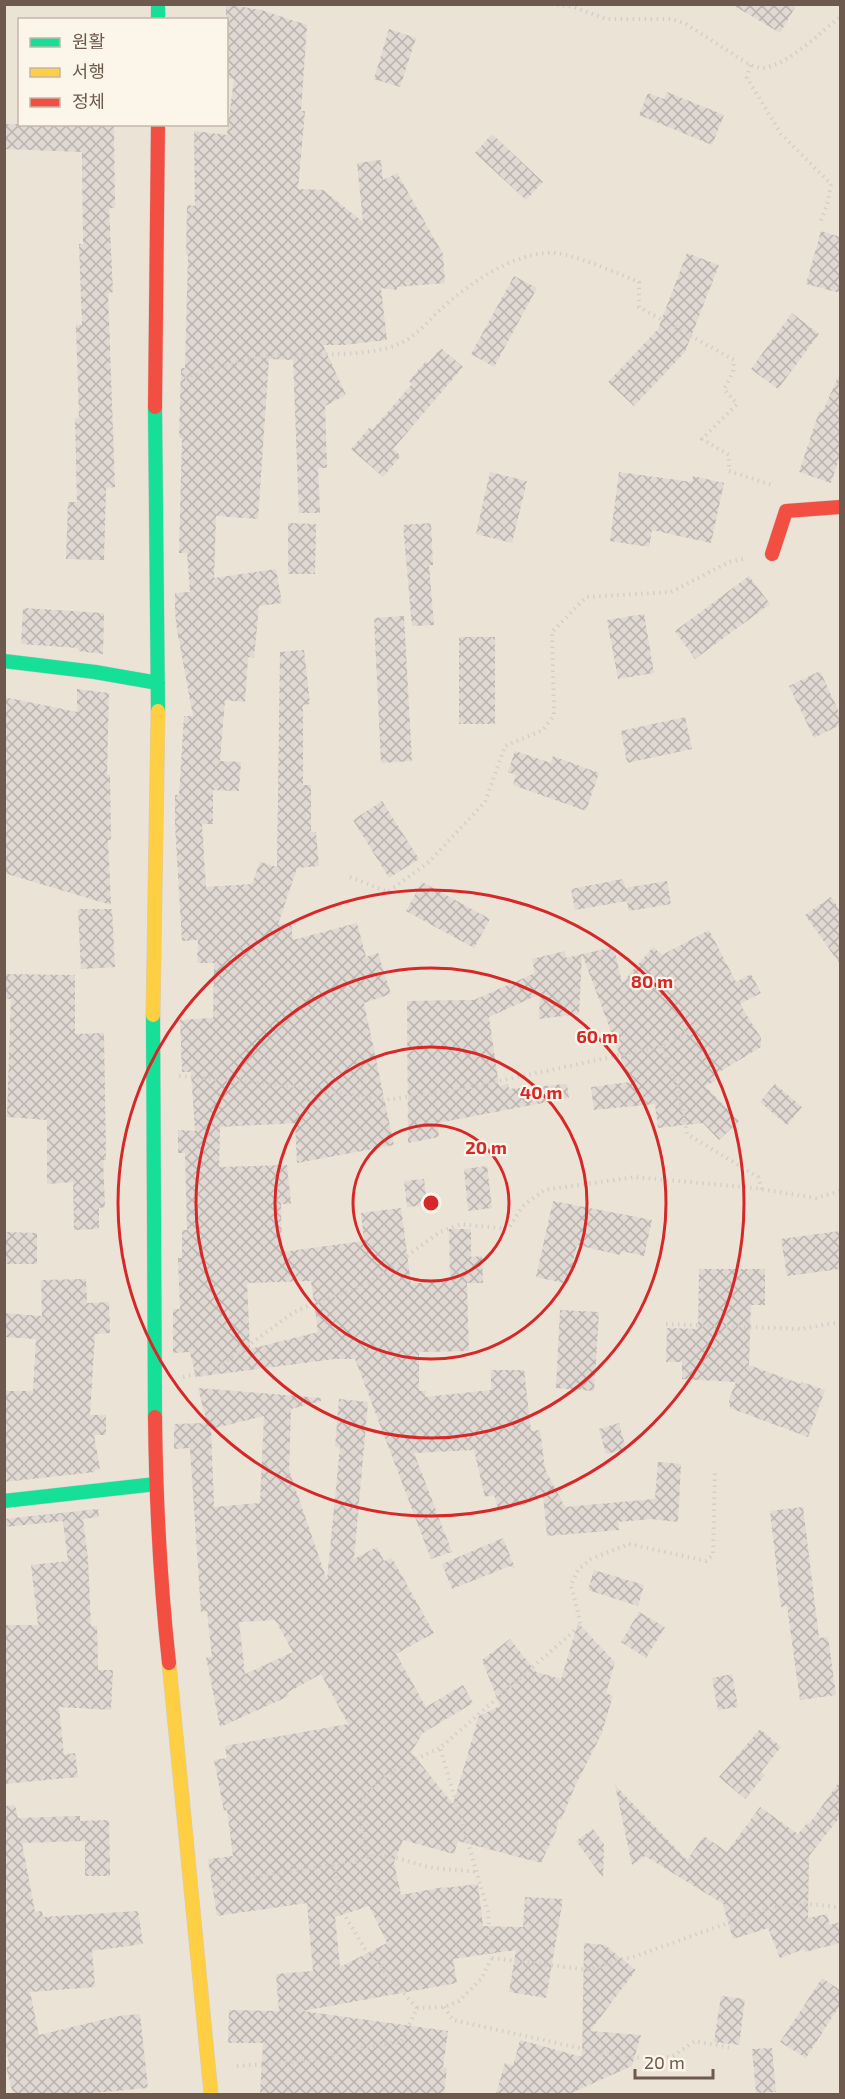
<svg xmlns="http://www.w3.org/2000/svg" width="845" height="2099" font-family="'Exo 2','Noto Sans KR',sans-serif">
<defs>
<pattern id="building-cross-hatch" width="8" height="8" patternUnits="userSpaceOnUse" patternTransform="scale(1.5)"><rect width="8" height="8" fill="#e0d8d2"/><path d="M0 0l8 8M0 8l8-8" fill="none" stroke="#bab2ad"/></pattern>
</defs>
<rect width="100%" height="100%" fill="#f4f0e9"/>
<path fill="#ece3d7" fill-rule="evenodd" d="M5,5h835v2089h-835zM20,20h206v104h-206z"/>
<path fill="url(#building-cross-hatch)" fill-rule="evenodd" d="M226,4l35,6 46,15 -6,86h4l-7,78 25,1 40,32 -6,-59 24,-3 2,20 14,-7 46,81 2,29 -48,4v3l-16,-2 6,52 -44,5h-20l23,50 -21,11 2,62h-9l2,45h-21l-6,-153 -24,-1 -11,160 -42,-3 -2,62 62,-9 6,34 -23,3 -5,52 -6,-1 -3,45 -20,-2 -5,61 21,1 -2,29 -26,-1v34h-11l4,63 46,-3 8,-22 17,5 3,-215 24,-2 6,54 -7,1v80h8v47h5l3,34 -22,2 -19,56 13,-1 2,17 64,-17 9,34 12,-4 13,41 -27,9 30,142 -97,18 -2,-40 -75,4 -1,40 68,-2 4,39h-10l1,48 82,-11 -3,-28 40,-5 10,76 39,-5 -1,-50h22v28l11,-1 1,27h-16l2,68 -50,1v39h7l-1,6 66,-7v-20h33l7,61 9,-1 5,39 20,38 90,-8 3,-37 23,2 -3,58 -27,-3 -33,3 1,8 -72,6 -4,-41 -16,9 -28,7 -5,-16 -9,2 -11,-47 -60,3 38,99 -21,7 -76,-200h-20l-139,18 -6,-25 -17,1v-44h7l-2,-51h4v-28h5l-2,-77h-7v-23l17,1 -4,-59h-9l-2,-52 33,-2 1,-55h-17l1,-23 -16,1 -7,-117v-29h4l5,-79h9l-16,-86 -2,-18v-19l15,-1 -3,-39h-8l3,-115h-3l2,-70h4l3,-113h-2l1,-50 8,1 -1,-75 33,4 7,-56 -8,-1zM311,1281l7,51 -68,17 -3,-66z
M731,4h66l-17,29z
M389,29l27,9 -16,49 -26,-8z
M667,92l57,23 -12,30 -73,-30 9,-22 16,6z
M4,124h110l1,84h-6l4,84 -5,1 7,194 -9,1 -2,72 -38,-1 2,-57h9l-2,-84h4l-3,-93h6l-3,-81h4l-1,-92 -78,-3z
M492,134l51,48 -17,18 -51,-47z
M821,231l19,6v56l-34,-9z
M687,253l32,12 -34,87 -51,54 -26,-24 50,-53z
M514,276l23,12 -43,79 -23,-13z
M792,313l27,21 -41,55 -27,-20z
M441,348l22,19 -70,82 8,7 -18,21 -32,-28 19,-22 2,3 40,-46 -3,-3 17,-20 2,2z
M840,373v82l-9,28 -32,-11 20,-60 3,1z
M490,472l37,9 -15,62 -36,-9z
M619,472l73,10 1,-6 31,7 -13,60 -59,-13 -3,17 -39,-6z
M288,523l28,1 -1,50h-27z
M431,523l2,42h-4l5,60 -22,1 -9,-101z
M749,576l21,28 -75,55 -20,-28z
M23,608l81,5 -1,41 -25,-3v-3l-57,-4z
M644,614l10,59 -36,6 -11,-59z
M404,616l8,145 -31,2 -7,-145z
M459,637h36v87h-36z
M820,671l20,43v11l-26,13 -25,-52z
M77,689l32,4 -2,82h3l1,65h-3l3,65 -107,-32v-176l73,15z
M685,717l7,32 -65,14 -6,-32z
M515,751l36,12 2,-7 46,17 -13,38 -73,-26 3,-10 -8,-3z
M382,801l37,58 -30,19 -36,-58z
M623,879l2,9 42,-7 4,23 -42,7 -2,-10 -52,9 -4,-21z
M422,882l68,37 -16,29 -68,-37z
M831,897l9,13v54l-35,-49z
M78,909h34l3,58 -34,2z
M709,930l27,52 15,-8 10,19 -21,11 21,34v9l-45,27 3,5 -14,7 34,35 -20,19 -16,-17 -45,5 -3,-24 -61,6 -3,-23 39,-5 -48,-128 32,-7 8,36 31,-36 9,8z
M565,951l1,7 16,-4 -3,60 -40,5 1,-25 -51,23 10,69 9,-2 1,5 58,-5 2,14 -132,25 2,14 -31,6 -1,-142 67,-1 61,-27 -3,-14z
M4,974l71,1v59l29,-1 2,127h-3l2,47 -6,1v21l-25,1 -1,-48 -26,2v-64l-40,-3 4,-118h-7z
M775,1084l27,23 -15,18 -27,-23z
M487,1166l5,42 -24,3 -4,-42z
M424,1179l3,26 -20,2 -3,-26z
M553,1201l99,19 -8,36 -23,-5 -1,4 -43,-10 -9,39 -32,-7z
M840,1231v38l-53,7 -6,-37z
M4,1232l33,1v31h-33z
M699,1269h66v36h-14l-2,60 52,19 1,-2 23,8 -17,47 -78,-29 -1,-9 7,-17 -54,-3v-17h-16l1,-34 31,1z
M86,1279l1,24 22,-1 1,31 -15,1 -5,81h16v20h-12l6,34 -5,1v2l-91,10v-91h29l3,-52 -32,-2v-24l38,3 -1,-36z
M560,1310l39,2 -5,79 -38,-3z
M198,1388l123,10v3l-30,8 -2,61 38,110 13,-133h-5l4,-48 29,3 -14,157 23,-12 7,14 8,-3 42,75 -38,21 30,53 37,-22 10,18 -50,30 -12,19 42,52 26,-88 21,-10 -18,-46 28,-21 26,33 25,7 17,-56 37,39 -9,31 7,3 -12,39 -25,49 -15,36 -2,-2 -3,13 -15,32 -83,-22 -4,13 -51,-14 -9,22 7,33 43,-8v1l34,-4 5,42 40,1 2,-30 38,2 -17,99 -37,-6 7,-42 -63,9 4,24 -155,28 146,20 -5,36 4,1 -3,26h-184l3,-51h-35l1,-33 50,1 -3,-37 37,-3 -6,-68 -90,13 -9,-57 25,-3 -6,-46 -3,1 -10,-51 13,-2 -2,-12 123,-22 -27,-50 -34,19 2,3 -69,31 -14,-70h6l-5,-46 -6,1 -11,-164 -16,1v-25l33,-1zM264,1416l-4,87 -46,4 -3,-78zM275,1620l18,32 -48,22 -6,-52zM369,1906l18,37 -47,24 -5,-50z
M619,1423l7,26 -20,5 -7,-25z
M803,1507l16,131 9,-1 8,58 -36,5 -13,-94 -6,1 -11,-96z
M98,1509l1,8 -16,2 5,40 3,67h6l1,44h15l-2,40 -52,-3 5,48 11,-2 3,24 -74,7v-159h34l-7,-60 37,-4 -5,-40 -59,6v-8z
M503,1538l12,30 -5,-2 -58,23 -10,-25z
M594,1570l50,15 -6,21 -50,-16z
M639,1612l26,15 -19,31 -25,-16z
M732,1674l6,33 -20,3 -6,-32z
M760,1729l21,18 -20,25 4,3 -20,24 -26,-22z
M840,1781v36l-31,39 -1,62 19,-4 3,11 10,-3v21l-35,9 -1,-3 -24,9 -12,-30 -35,11 -10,-34h2l-80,-49 -13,9 -17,-80 72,75 17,-24 23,16 33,-45 38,27 9,-11 2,1z
M15,1805l3,13 62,-2v5l29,-1 1,56h-25v-35l-63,2 13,69 7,-1 1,6 95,-6 5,33 -51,7 3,36 -65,5 9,43 79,-19 22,-2 8,74 -67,6h-68l-7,-27 4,-1 -6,-23v-237z
M593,1829l11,15 -1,34 -27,-37z
M584,1943l21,2 31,25 -46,61 51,4 -9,31 -63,28h-73l9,-31 8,3 7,-26 62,17z
M822,1978l18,12v15l-34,53 -26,-16z
M721,1996l24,3 -6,46 -25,-3z
M772,2048l4,44 -20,1 -4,-44z"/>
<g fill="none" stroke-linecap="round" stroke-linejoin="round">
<defs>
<path id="fast" d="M158,4v16
M155,407l3,304
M4,661l91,11 63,11
M153,1015l2,402
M4,1501l152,-17"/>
<path id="slow" d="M153,1015l5,-304
M169,1663l42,431"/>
<path id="jam" d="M155,407l3,-283
M772,554l14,-43 54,-4
M155,1417c1,82 5,164 14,246"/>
</defs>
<use href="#fast" stroke="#d3ccc6" stroke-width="15"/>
<use href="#slow" stroke="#d3ccc6" stroke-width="15"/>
<use href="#jam" stroke="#d3ccc6" stroke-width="15"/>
<path stroke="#d5cfca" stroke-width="4" stroke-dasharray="1.5 4.5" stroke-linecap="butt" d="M551,4l23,3 32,12h66l14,5 64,41c5,1 9,3 14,3 26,-5 56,-35 76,-51
M750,65l-3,13 34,56 50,50 -4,21 -7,18
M185,378c24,-7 50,-17 75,-21 41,-6 85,2 127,-9 25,-6 37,-23 54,-39 28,-26 81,-63 121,-55 26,6 52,18 77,28v25l95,53 -1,12 -9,17 13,15 -35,35 27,16v16l43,14
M350,877l38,15 42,-31 55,-59 20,-56 38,-16 11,-15 -2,-83 34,-35 85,-5 58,-30 15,-3
M662,1046l16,44 9,44 71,43 4,13
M179,1076l101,9 105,15 77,-11 200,-43 29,-16
M666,1324l135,5 39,-7
M183,1377l30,-6 81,-59 30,-13 44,-15 72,-52 21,-8 47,5 15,-23 21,-16 91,-13 119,11 62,10 24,-7
M368,1857c-2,-14 -8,-29 -8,-42 -2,-33 55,-56 80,-67
M333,1865l11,49 21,35 52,59
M219,1882l142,-21c23,-13 49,3 73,7 14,2 28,2 42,4
M492,1958l97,12 28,-10 16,-3 137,-49c26,-5 44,-5 70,0
M444,2007l9,13 158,35 43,4 19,-3 22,-15 36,7
M237,2066l81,-6 30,-10 53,-8 16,-34 27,-1 15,-6 22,-22 11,-21 -4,-47 -48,-163 141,-123 -10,-40 7,-15 13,-11 38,-15 77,17 7,-6 2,-85"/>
<use href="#fast" stroke="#16e098" stroke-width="14"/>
<use href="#slow" stroke="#ffcf43" stroke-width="14"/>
<use href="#jam" stroke="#f24e42" stroke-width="14"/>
</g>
<g fill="none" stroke="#d62828" stroke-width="3">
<circle cx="431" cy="1203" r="78"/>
<circle cx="431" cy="1203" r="156"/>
<circle cx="431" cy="1203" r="235"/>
<circle cx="431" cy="1203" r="313"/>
</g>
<circle cx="431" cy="1203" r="9" fill="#d62828" stroke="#fcf5e9" stroke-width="3"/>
<g font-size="18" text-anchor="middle" font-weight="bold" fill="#d62828" stroke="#fcf5e9" stroke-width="4.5" stroke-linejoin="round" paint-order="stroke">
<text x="652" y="988">80 m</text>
<text x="597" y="1043">60 m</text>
<text x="541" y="1099">40 m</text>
<text x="486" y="1154">20 m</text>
</g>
<rect width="845" height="2099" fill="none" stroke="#6d594d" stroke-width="12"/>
<rect x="18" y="18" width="210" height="108" fill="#fcf5e9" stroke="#c3b7ab" stroke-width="1.5"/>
<rect x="30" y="38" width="30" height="9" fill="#16e098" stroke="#c3b7ab" stroke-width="1.5"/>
<text x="72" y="48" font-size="18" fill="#6d594d">원활</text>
<rect x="30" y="68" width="30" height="9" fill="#ffcf43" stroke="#c3b7ab" stroke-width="1.5"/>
<text x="72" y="78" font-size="18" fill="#6d594d">서행</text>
<rect x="30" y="98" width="30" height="9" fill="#f24e42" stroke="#c3b7ab" stroke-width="1.5"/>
<text x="72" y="108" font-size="18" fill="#6d594d">정체</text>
<path d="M635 2069v9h78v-9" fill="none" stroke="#6d594d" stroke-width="3"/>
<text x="644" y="2069" font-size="18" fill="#6d594d" stroke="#fcf5e9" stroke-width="4.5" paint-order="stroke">20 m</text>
</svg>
